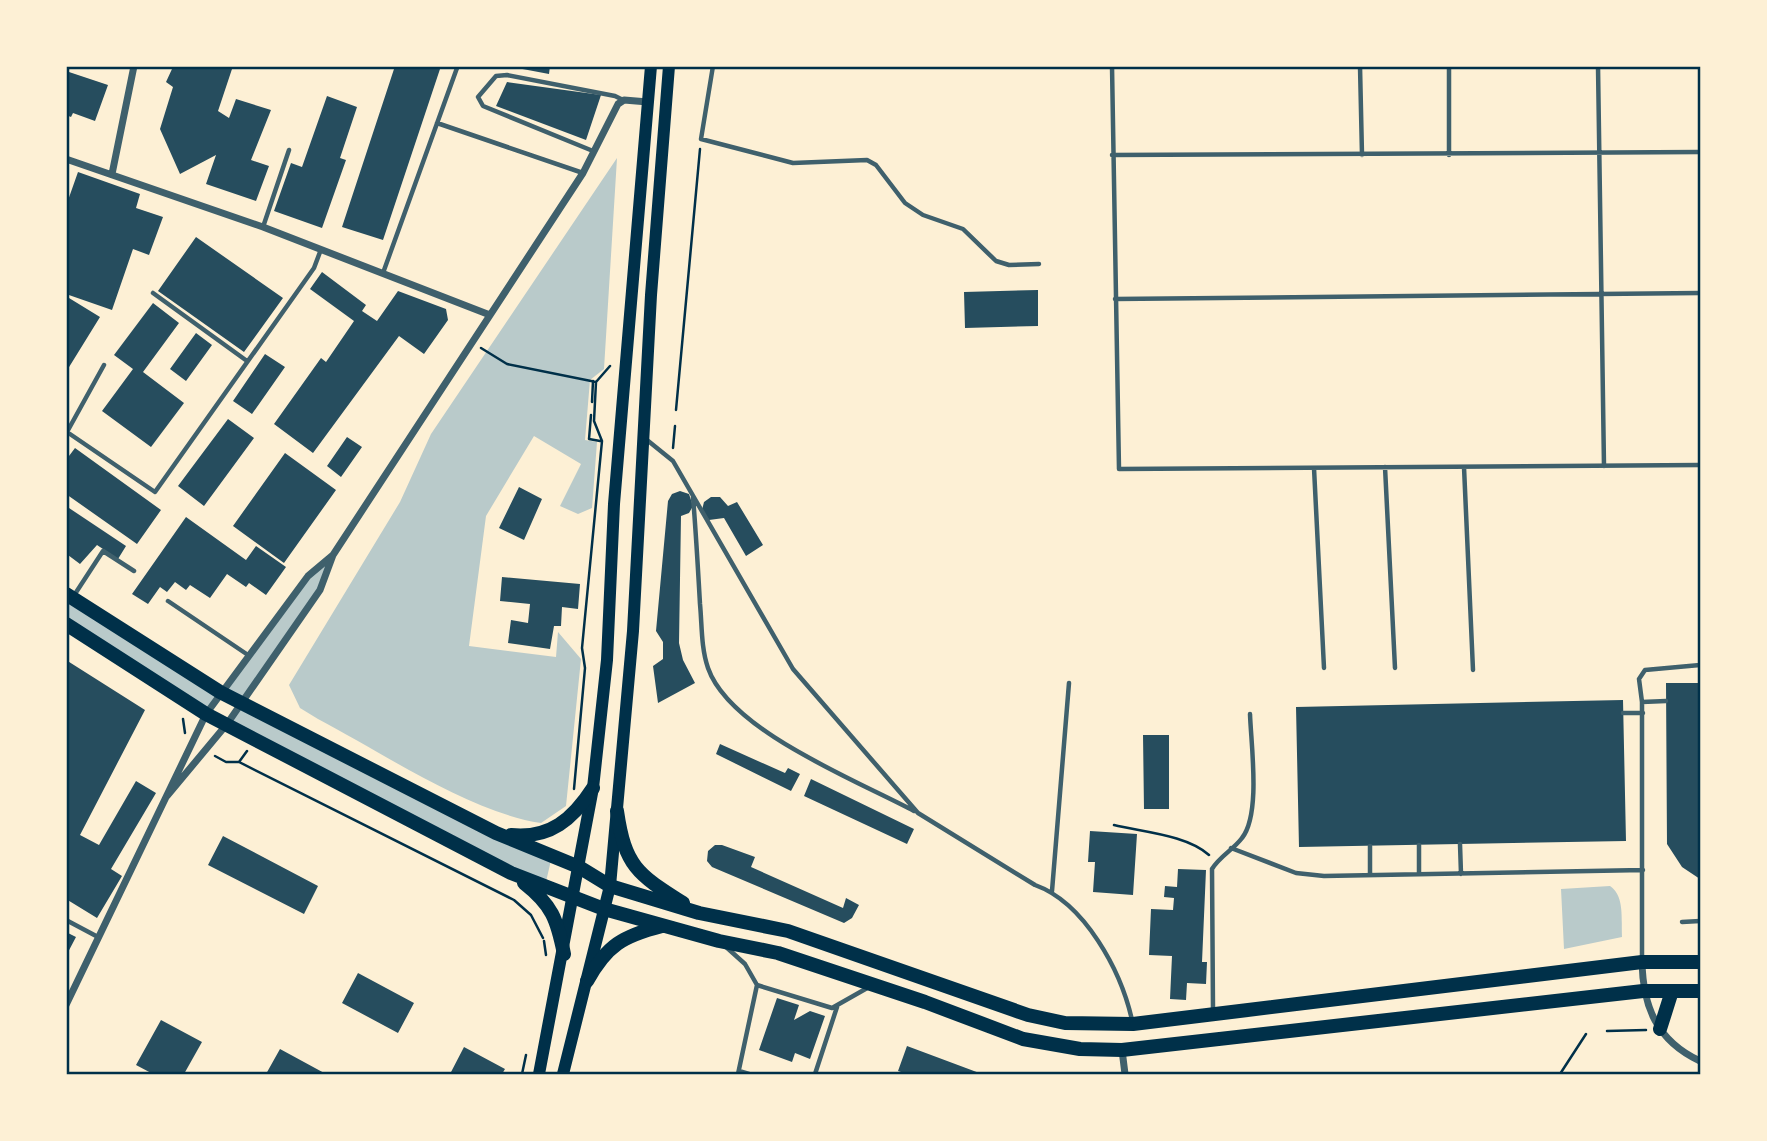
<svg xmlns="http://www.w3.org/2000/svg" width="1767" height="1141" font-family="Lora,serif">
<rect width="100%" height="100%" fill="#fdf0d5"/>
<path fill="#b9caca" d="M617,158l-13,211 -14,11 -5,60 12,2 -5,66 -14,6 -18,-8 21,-42 -47,-28 -48,80 -17,130 87,11 2,-25 23,27 -15,147 -25,17c-72,-11 -158,-70 -223,-104l-18,-11 -11,-23 111,-183 31,-68z
M331,561l-11,29 -78,113 310,153 -7,30 -318,-162 14,-21 -21,-11 -14,22 -139,-90 -1,-30 154,98 88,-116z
M1610,886c15,10 11,34 12,51l-58,12 -3,-60z"/>
<path fill="#264d5e" d="M167,66h66l-15,45 11,7 7,-19 35,11 -20,50 18,6 -13,35 -50,-17 10,-29 -36,19 -20,-45 13,-42 -7,-5 6,-13z
M395,66h46l-58,174 -41,-13z
M507,66h43l-1,8z
M66,71l42,14 -13,36 -22,-8 -2,4 -5,-2z
M507,82l94,13 -15,45 -90,-34z
M327,96l30,11 -17,51 6,2 -24,68 -48,-17 17,-48 11,4z
M78,172l62,22 -4,14 27,9 -14,38 -16,-6 -21,61 -46,-16v-88z
M196,237l87,61 -39,54 -86,-61z
M322,272l44,33 -4,6 15,10 21,-30 48,18 2,11 -24,34 -25,-18 -86,117 -39,-29 47,-66 5,4 28,-41 -44,-32z
M1038,290v36l-73,2 -1,-36z
M69,298l31,19 -34,55v-70z
M153,303l26,20 -36,49 41,31 -33,44 -49,-36 31,-42 -19,-14z
M196,333l16,12 -26,36 -16,-12z
M265,354l20,13 -33,47 -19,-13z
M228,419l26,19 -50,68 -26,-20z
M347,437l15,10 -21,30 -14,-11z
M75,448l86,62 -24,34 -71,-50v-34z
M285,453l51,37 -52,73 -51,-37z
M519,487l23,12 -18,41 -25,-12z
M680,491l9,3 4,12 -4,7 -8,3 -2,127 4,17 12,23 -37,20 -5,-37 10,-7v-17l-7,-11 12,-130 4,-7z
M711,497h9l8,9 9,-4 26,43 -17,11 -22,-38 -15,2 -7,-10 2,-8z
M66,506l60,40 -8,13 -21,-14 -17,19 -12,-9 -2,3z
M186,517l60,43 10,-14 30,21 -20,28 -17,-12 -3,4 -19,-13 -17,24 -20,-13 -4,5 -11,-8 -8,10 -7,-5 -12,17 -16,-10z
M502,577l78,7 -2,25 -16,-2 -1,19h-7l-4,23 -42,-6 3,-23 17,3 2,-19 -30,-3z
M66,660l79,50 -65,125 19,10 37,-64 20,12 -45,76 11,7 -25,42 -31,-19z
M1666,683h34v196l-18,-12 -15,-23z
M1623,700l3,141 -327,6 -3,-140z
M1143,735h26v74h-25z
M720,744l65,29 3,-5 12,6 -9,17 -75,-37z
M811,779l103,50 -7,15 -103,-48z
M1090,831l47,3 -4,61 -40,-3 2,-30h-7z
M223,836l95,50 -14,28 -96,-49z
M722,845l33,12 -4,10 92,41 3,-10 13,7 -7,13 -8,5 -132,-56 -5,-6 1,-10 7,-6z
M1178,869l28,1 -4,92h5l-1,22 -19,-1 -1,17 -16,-1 2,-43 -23,-1 2,-46 22,1 1,-12 -10,-1 1,-11 12,1z
M66,932l10,5 -10,19z
M358,973l56,30 -16,30 -56,-30z
M777,998l22,7 -5,15 16,-9 15,5 -15,43 -15,-6 -3,9 -33,-12z
M161,1020l41,22 -18,32h-31l-17,-9z
M907,1046l75,28h-75l-9,-3z
M464,1047l41,22 -3,5h-52z
M280,1049l46,25h-60z"/>
<g fill="none" stroke-linecap="round" stroke-linejoin="round">
<path stroke="#003049" stroke-width="2.5" d="M481,348l26,16 89,18
M592,402l1,-21
M676,410l24,-261
M591,415l-2,24 11,2
M673,448l2,-22
M183,719l2,14
M215,756l11,6h13l275,138 17,15 12,23
M239,762l8,-11
M574,789l11,-121 -3,-20 20,-207 -8,-20 2,-39 14,-16
M1114,825c29,7 73,10 95,30
M544,941l2,14
M1607,1031l39,-1
M522,1074l4,-19
M1560,1074l26,-40"/>
<path stroke="#3f606c" stroke-width="4.5" d="M713,66l-12,73 92,24 74,-3 9,5 29,38 18,12 40,14 33,32 13,4 30,-1
M1112,66l7,403 581,-4
M1360,66l2,89
M1449,66v89
M1598,66l6,400
M437,123l146,50
M593,151l-110,-45 -5,-9 18,-21 11,-1 108,21 8,4
M1112,155l588,-3
M263,227l26,-77
M383,273l74,-205
M153,293l94,68
M1115,299l585,-6
M104,365l-37,67 88,60 159,-224 6,-16
M647,440l26,21 120,208 125,144 117,72c50,18 86,86 97,135
M1385,467l10,201
M1464,467l9,203
M1314,468l10,200
M693,497c3,36 5,72 7,107 2,21 1,44 8,64 22,63 148,112 206,143
M73,597l30,-46 31,20
M168,601l80,54
M1642,702l-3,-23 6,-9 55,-5
M1623,713h20
M1460,844l1,30
M1419,845v29
M1231,848l65,25 28,3 319,-6
M1370,875v-29
M1052,891l17,-208
M66,920l32,17
M1682,922l18,-1
M725,946l20,18 12,21 -19,89
M1642,961v-259l24,-1
M757,985l75,23 37,-21
M1213,1010l-1,-141c8,-13 21,-19 30,-31 19,-24 9,-93 8,-124
M739,1071l10,3
M815,1074l22,-67"/>
<path stroke="#3f606c" stroke-width="7" d="M66,159l197,68 227,88
M112,174l22,-108
M167,796l60,-72 93,-134 13,-35 250,-382 35,-69 6,-4 24,2
M1642,962c1,45 15,79 58,99
M66,1005l140,-291 102,-138 25,-21
M1122,1050l3,24"/>
<path stroke="#003049" stroke-width="12" d="M539,1074l54,-286 14,-128 7,-156 37,-438
M563,1074l47,-188 23,-255 18,-336 18,-229"/>
<path stroke="#003049" stroke-width="14" d="M66,594l154,98 276,141 83,34 31,19 89,27 89,18 240,84 37,8 68,1 509,-62h58
M66,624l140,90 305,159 93,36 115,32 59,12 147,49 98,37 57,10 42,1 521,-59h57
M617,811c8,55 20,63 66,92
M511,835c39,4 62,-16 82,-47
M524,883c28,22 33,36 40,71
M587,981c20,-36 36,-45 75,-55
M1660,1029l12,-38"/>
</g>
<rect width="1767" height="1141" fill="none" stroke="#fdf0d5" stroke-width="136"/>
<rect x="68" y="68" width="1631" height="1005" fill="none" stroke="#003049" stroke-width="2.5"/>
</svg>
